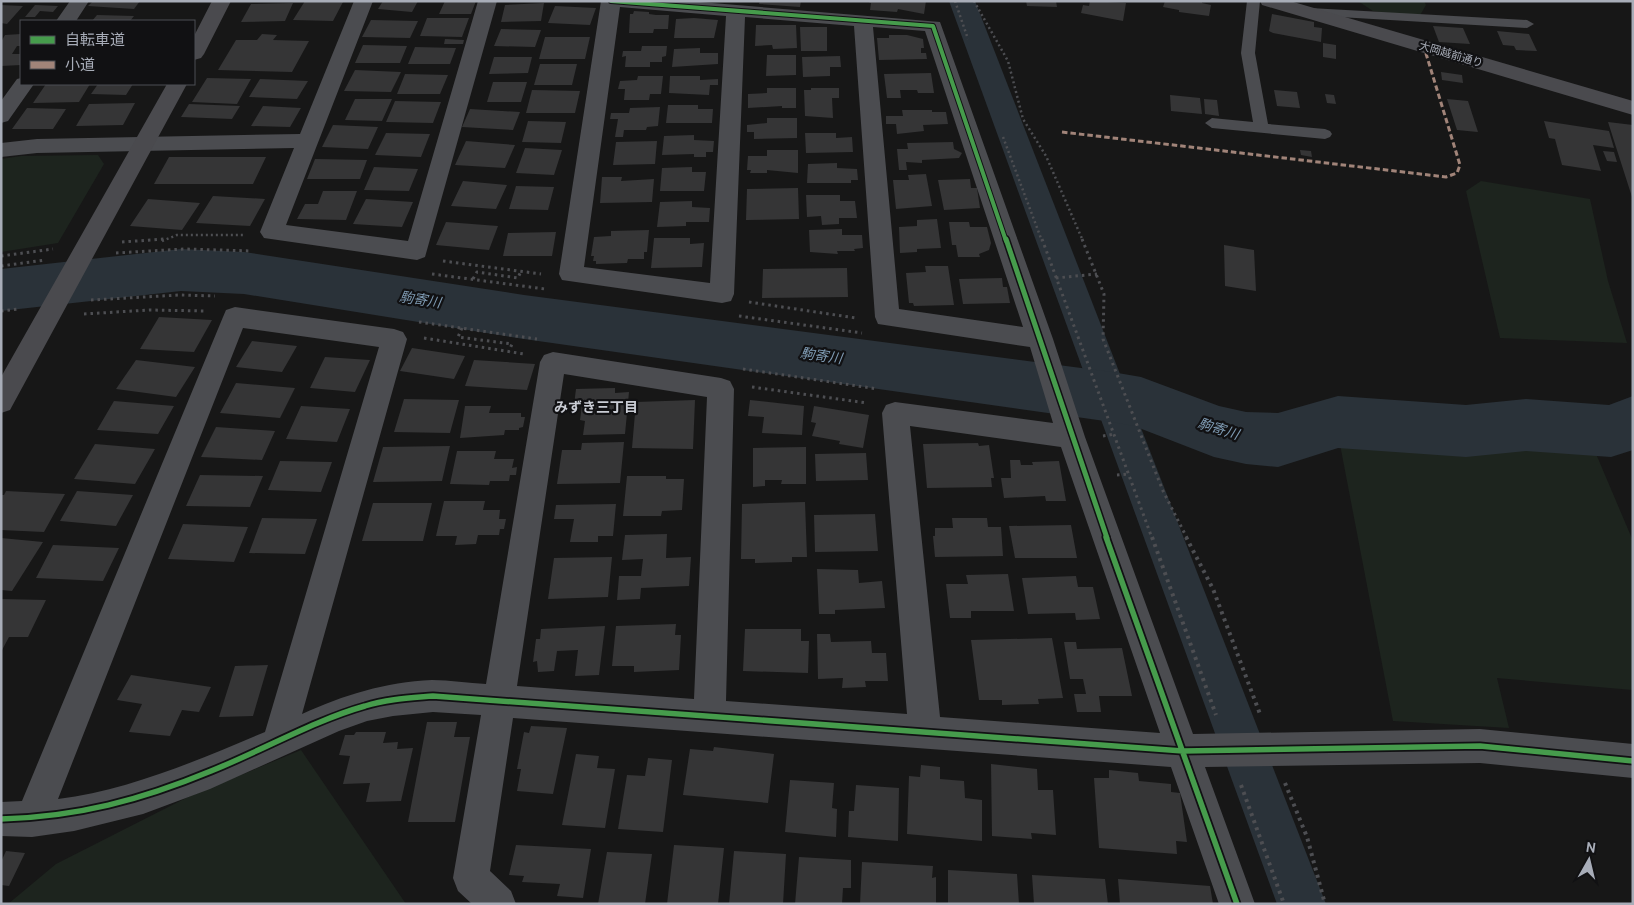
<svg xmlns="http://www.w3.org/2000/svg" width="1634" height="905" font-family="Overpass,'Noto Sans JP',sans-serif">
<rect width="100%" height="100%" fill="#171717"/>
<path fill="#1d241e" d="M1358,1h66l2,4 -7,12 -46,-6z
M98,155l6,9 -46,79 -57,9v-93l20,-3z
M1481,181l109,18 18,82 19,62 -127,-5 -34,-147z
M1338,434l139,9 57,-6 57,5 42,99v149l-136,-12 12,50 -116,-7z
M301,750l105,154h-398l48,-40 132,-67z"/>
<g fill="none" stroke-linecap="round" stroke-linejoin="round">
<path fill="#2a3239" fill-rule="evenodd" d="M949,1h26l351,903h-49z"/>
<path fill="#2a3239" fill-rule="evenodd" d="M181,249l63,3 280,43 588,77 29,5 78,29 27,6 32,1 60,-17 128,9 60,-6 83,6 24,-9v54l-22,7 -85,-6 -60,6 -128,-9 -60,19 -32,-3 -32,-7 -80,-31 -22,-4 -588,-83 -280,-45 -63,-3 -180,20v-42z"/>
</g>
<path fill="#353536" d="M93,1h47l-6,8 -46,-3z
M305,1h3l35,1 -10,19 -40,-1z
M383,1h35l-6,11 -34,-3z
M445,1h31l-5,13h-32z
M760,1h41l-1,6 -41,-3z
M866,1h60l-2,13 -26,-5 -1,3 -27,-2 1,-7z
M1026,1h30l1,6 -30,-1z
M1090,1l36,2 -3,18 -42,-8 2,-8 6,1z
M1165,1h37v2l9,2 -2,11 -30,-4v-2l-16,-3z
M293,3l-8,18 -44,1 10,-18z
M544,3l-3,18 -40,1 4,-17z
M1,5l22,1 -16,18 -6,-1z
M35,5l23,1 -5,6 -13,-1 -5,6h-10z
M555,6l41,2 -6,17 -42,-2z
M634,11l15,1v2l7,1h13l-1,14h-14l-1,4h-24l1,-19h3z
M1272,14l42,8v5l8,1 -1,14 -48,-9 -4,-2z
M97,15l37,1 -4,5h-38z
M427,18h42l-7,19 -42,-1z
M694,18l24,2 -4,18h-40l2,-19z
M371,20l47,1 -8,17 -48,-1z
M756,25h40l1,23 -24,1 -1,-4 -17,1z
M1433,26l30,2 7,16 -31,-2z
M800,27h27v24h-26z
M501,29l40,1 -6,17 -41,-1z
M1497,31l32,3 8,17 -21,-1 -2,-4 -11,-1z
M21,34v12h-4l-5,8h9v11l-20,1v-24l4,-7z
M262,34l15,1 -4,5 36,1 -17,31 -74,-2 18,-30h21z
M889,35h18l16,4 1,9h-3v5h5l1,6 -48,1 -2,-22h12z
M545,37h45l-5,22h-46z
M445,39l19,1 -1,4h-19z
M1323,43l13,2v14l-13,-2z
M363,45l44,1 -7,17h-45z
M642,46h25l-1,10 -4,1v5h-12v5h-25l1,-11 -4,1 1,-6h18z
M415,47l41,1 -6,16h-42z
M700,48v5h18v11l-46,3 2,-18z
M767,55h29v20l-30,1z
M840,56l1,11h-11v9l-27,1 -1,-20z
M494,57h38l-4,16 -39,1z
M540,64h37l-5,21h-38z
M355,70l46,2 -10,20 -47,-1z
M1441,72l21,3 1,8 -21,-3z
M931,73l3,20h-16l-1,-3h-17l1,8h-14l-3,-24z
M405,74l43,1 -8,19h-43z
M638,76h25l-2,18h-11l-1,6h-25l1,-11h-7l2,-8 17,-1z
M670,76h30v4l18,-1v6h-8l-1,10 -40,-2z
M207,78l44,1 -14,25 -45,-2z
M260,79l48,2 -11,18 -48,-2z
M493,82h34l-6,20h-34z
M46,84h44l-11,18 -46,1z
M98,84h35l-7,11 -35,-1z
M767,88h29v20h-14v-2l-34,2v-14l19,-1z
M811,88h28v10h-7l1,20 -28,-2 -1,-26h7z
M532,90l48,1 -5,22h-49z
M1274,90l23,2 3,16 -23,-2z
M1325,94l9,1 2,9 -9,-1z
M1170,95l30,3 2,16 -31,-3z
M355,99h37l-10,22 -37,-1z
M1204,99l13,1 2,16 -14,-2z
M1447,99l21,2 10,31 -21,-2z
M395,101l46,1 -8,21 -47,-1z
M135,103l-12,22 -47,1 13,-22z
M189,104l51,2 -8,13 -51,-2z
M668,105h30v4h15l-1,14h-46z
M263,106l38,2 -11,19 -39,-1z
M660,107l-2,19 -11,1 -1,3h-22l-1,7h-8l3,-18h-8l1,-6h18l1,-5z
M27,108l39,1 -13,20h-41z
M470,109l50,3 -7,18 -51,-3z
M902,110h30v2h14l2,12 -25,1 1,6 -27,3 -1,-10h-10v-8h17z
M767,118h30v20l-43,1v-7h-7v-7l20,-2z
M528,121l38,1 -5,21 -39,-1z
M1544,121l65,10 5,17 -21,-3 8,26 -39,-6 -7,-26 -6,-1z
M1608,122l25,3v72h-1z
M333,125l45,2 -10,22 -46,-2z
M386,133l44,1 -9,23 -46,-2z
M805,133h31v5l16,-1 1,15 -47,1z
M694,135v5l20,1 -1,11h-7v5h-12v-3l-32,1 2,-19z
M466,141l49,4 -10,23 -50,-3z
M657,141l-2,23 -42,1 3,-23z
M953,142l1,7 8,4 -3,5 -37,2v3l-16,-1 1,8h-8l-2,-21h11l-1,-6z
M525,148l37,2 -8,25 -38,-2z
M767,150h31v23l-31,-3v3h-17l1,-3h-4l1,-14h19z
M1300,150l11,1 1,6 -11,-2z
M1603,151l11,1 3,10 -10,-1z
M169,157h97l-13,27h-99z
M315,159l52,1 -7,19h-53z
M837,163v5l20,1 1,11h-7v3h-44l1,-19z
M374,167l44,2 -9,22 -45,-1z
M692,167v5h14l-2,19h-44l2,-23z
M926,174l6,32 -36,3 -3,-29h16l-1,-5z
M602,177h20l-1,4 33,-2 -2,23 -52,1z
M970,179l1,9h6l3,20 -36,2 -6,-30z
M463,181l44,4 -11,24 -45,-3z
M516,186l38,1 -6,23 -39,-1z
M798,188l1,31 -53,1 1,-31z
M323,191h34l-11,29 -49,-1 8,-15h13z
M806,195h34v6h15l2,17h-18v6l-17,1 -1,-9 -14,1z
M213,196l52,3 -15,27 -54,-3z
M148,199l52,4 -18,27 -52,-4z
M366,199l47,3 -11,25 -49,-3z
M692,201v6l18,1 -1,14h-23v4l-29,1 3,-25z
M937,219l4,29 -24,1v3l-17,1 -1,-26 18,-1v-6z
M446,222l52,4 -9,24 -53,-5z
M949,222h20l1,5h17l4,16 -2,7 -10,4 1,3h-22l-2,-12h-4z
M842,229v6h20l1,13 -9,1 1,2h-18l1,3 -28,-2 -1,-22z
M649,230l-2,22h-3v7h-16l-1,4 -31,1v-3h-3l1,-5h-3l3,-19 17,-1v-5z
M556,232l-4,24h-49l5,-23z
M654,238h36v6l14,-1 -2,24 -51,1z
M1224,245l30,5 2,41 -31,-5z
M925,266h23l6,39 -40,1 -1,-3h-4l-3,-30 20,-1z
M847,268l1,29 -86,1 1,-29z
M1002,278l1,9h4l3,16 -47,1 -4,-25z
M159,317l53,3 -18,32 -54,-3z
M252,341l45,5 -15,26 -46,-5z
M412,348l53,8 -11,23 -54,-8z
M325,357l45,3 -15,32 -45,-4z
M136,360l59,7 -19,30 -60,-8z
M474,360l61,4 -8,26 -62,-4z
M236,383l59,5 -15,30 -60,-5z
M615,388v5l14,-1 -4,42 -42,1 2,-14 -5,-1 2,-15h-8l2,-16z
M404,399l55,1 -9,33 -56,-1z
M695,400l-2,49 -61,-1 4,-46z
M750,400l54,6 -2,29 -40,-2 2,-16 -16,-1z
M114,401l60,5 -16,28 -61,-4z
M301,406l49,3 -13,33 -51,-3z
M465,406h26l-2,7h32v4h4l-2,10 -4,1v2h-14l-1,5 -44,3z
M814,406l55,9 -6,33 -24,-4 1,-3 -28,-5 4,-13 -5,-1z
M216,427l59,4 -13,29 -61,-3z
M624,442l-4,41 -63,1 5,-34h19l1,-7z
M978,443l1,3 10,-1 5,33h-3l1,9 -65,1 -4,-44z
M95,444l60,5 -20,35 -61,-5z
M450,446l-8,35 -69,1 10,-35z
M806,447v37h-25l1,-4h-17v6l-12,1v-39z
M457,451h39l-2,8h20l-2,9 5,-1 -1,8h-6l-1,6h-19l-1,4 -39,-1z
M866,453l2,27 -52,1 -1,-27z
M1010,460h10l1,5h12l-1,-3 27,-1 7,40h-20l-1,-5 -41,2 -3,-20h10z
M280,461l52,1 -11,30 -53,-2z
M200,475l63,1 -13,31 -64,-1z
M627,476h39v3h18l-2,31 -20,1 -1,5h-38z
M6,491l59,3 -21,38 -43,-2v-35h3z
M77,491l56,4 -17,31 -56,-5z
M444,501h41l-2,9h17l-1,9h7l-2,10h-4l-1,6h-21l-2,9 -21,1 2,-9h-21z
M805,502l2,55h-15v5l-37,1v-4h-14l1,-55z
M373,503h59l-9,38h-61z
M616,504l-3,32h-15v6h-28l4,-23h-20l2,-14z
M875,514l3,37 -63,1 -1,-37z
M262,518l55,1 -12,35 -56,-1z
M952,518h35l1,9h13l2,29 -68,1 -2,-21h2v-8h18z
M183,524l65,3 -14,35 -66,-3z
M1071,525l6,33h-62l-6,-32z
M667,534l-1,24 25,-1 -2,29 -48,2 -1,11 -23,1 2,-24h22l2,-17 -21,1 3,-25z
M1,538l42,4 -31,49 -11,-1z
M53,545l66,3 -16,33 -67,-3z
M612,557l-4,40 -60,2 6,-41z
M817,569l41,1 1,13 23,-2 3,27 -50,2v4h-16z
M1008,574l6,37h-43v7h-21l-4,-34h22l-2,-9z
M1076,576l2,11h15l7,32 -24,1 -1,-7 -47,1 -6,-36z
M1,599l45,1 -18,37h-19l-8,15z
M676,624l-1,11h6l-2,35 -45,2v-6h-22l4,-40z
M605,626l-6,49 -24,1 3,-26 -21,1 -3,20 -16,1 -1,-11 -4,1 3,-23h4l1,-10z
M745,629h56v12h8l-1,32 -65,-2z
M817,634h13l1,8 40,-1 1,12h14l2,28h-23l1,6 -24,1 1,-10 -25,1z
M1052,638l11,60 -25,1 1,5 -37,1v-5h-23l-8,-60z
M1064,642h12l1,7 45,-1 10,48h-33l2,16h-24l-3,-18h12l-3,-15h-13z
M268,665l-15,51 -34,1 16,-51z
M131,675l80,12 -12,25 -17,-2 -12,26 -41,-4 13,-28 -25,-4z
M427,722h30l-3,15h16l-15,85h-47z
M531,726l36,2 -14,66 -36,-3 4,-22h-4l7,-37 5,1z
M356,732h30l-3,11 15,-1 -1,7 16,-1 -12,53 -35,1 4,-19 -27,1 7,-28 -11,-1 6,-20h9z
M714,747l60,7 -6,49 -85,-8 7,-46 23,2z
M576,754l23,2 -2,12 18,1 -10,59 -43,-3z
M648,758l24,2 -9,72 -45,-3 9,-54 18,1z
M991,764l46,5 1,21h15l3,45 -25,-2 1,6 -40,-3z
M921,765l19,2v12l24,2 1,17 17,2v41l-75,-7 2,-58 11,1z
M1109,770l29,3 1,8 32,3v8l9,1 7,49 -11,-1 1,13 -78,-6 -5,-70h15z
M790,780l44,3 -2,25 5,1 -1,28 -51,-5z
M856,785l43,3 -1,53 -50,-4 1,-26h5z
M516,845l75,4 -8,49 -26,-2 3,-12 -38,-2 2,-6 -15,-1z
M674,845l50,3 -6,56h-51z
M6,851l19,2 -16,33 -8,-1v-23z
M734,851l52,3 -3,50h-54z
M607,852l45,2 -7,50h-47z
M799,857l52,3v28h-8l-1,16h-47z
M862,862l71,4 -1,12 4,-1v27h-76z
M948,870l69,4 2,30h-71z
M1032,875l73,4 3,25h-74z
M1118,879l92,7 3,18h-93z"/>
<g fill="none" stroke-linecap="round" stroke-linejoin="round">
<path stroke="#4d4e52" stroke-width="2.5" stroke-dasharray="2 3" stroke-linecap="butt" d="M955,1l13,38
M974,1l34,60 15,58 23,37 37,85
M1003,137l39,104
M162,241l15,-6h68"/>
<path stroke="#4d4e52" stroke-width="3" stroke-dasharray="2.5 4" stroke-linecap="butt" d="M1042,239l110,299
M1082,239l22,55 -1,45 60,152 24,47
M122,242l43,-3
M116,253l69,-4 67,2
M1,256l52,-7
M443,261l98,13
M1,266l44,-6
M432,274l113,15
M1056,278l41,-4
M473,279l4,-7 41,6 3,-7
M91,300l89,-5 35,1
M749,302l107,16
M1,311l17,-2
M84,314l65,-4 56,1
M739,316l123,17
M419,322l118,17
M462,328l-4,9 54,7 -3,7
M424,338l100,16
M743,369l135,20
M752,387l115,16
M1103,436l12,-2
M1117,475l12,-1"/>
<path stroke="#4d4e52" stroke-width="4" stroke-dasharray="3 4.5" stroke-linecap="butt" d="M1152,537l64,178
M1186,537l27,52 47,125
M1285,783l22,54 18,67
M1241,785l43,119"/>
<path fill="#4b4c50" fill-rule="evenodd" d="M1247,1h13l-5,52 13,71 57,5 5,2 2,3 -2,3 -5,2 -113,-11 -7,-5 7,-5 41,4 -12,-69z
M1310,8l217,12 7,4 -7,4 -222,-13 -2,-3 2,-3z"/>
<path fill="#4b4c50" fill-rule="evenodd" d="M70,1h19l-13,20h-20z
M354,1h19l-87,224 122,16 70,-240h19l-72,256 -8,3 -153,-22 -4,-6 34,-84 -257,5 -36,4v-14l36,-4 263,-5z
M601,1h87l252,21 113,317 32,98 108,297 287,-5 153,15v34l-153,-15 -275,4 50,137h-36l-48,-137 -658,-49 -23,153 21,20 5,13h-44l-14,-13 -5,-13 28,-163 -48,-3 -40,4 -26,5 -28,10 -129,58 -67,25 -69,17 -42,6 -31,-1v-34l21,-1 201,-484 3,-7 9,-3 159,22 9,3 4,7 -105,375c42,-19 83,-32 130,-34 18,0 36,3 54,4l54,-322 4,-7 9,-3 168,26 9,3 4,8 -8,312 181,13 -25,-301 4,-8 9,-3 158,21 -23,-76 -152,-23 -3,-7 -21,-291 -109,-9 -11,277 -3,7 -9,2 -160,-23 -3,-6zM620,7l106,9 -16,267 -126,-16zM873,27l52,4 98,296 -124,-18zM243,328l136,19 -114,385c-67,28 -135,58 -207,67zM564,374l143,23 -13,302 -177,-13zM910,426l151,21 99,286 -220,-16z
M21,78v6h13l-26,37 -7,2v-22l16,-22z"/>
<path fill="#4a4a4e" fill-rule="evenodd" d="M212,1h19l-27,53 -3,4 -7,2v-24z
M1260,1h30l343,100v14l-371,-110z
M167,84h20l-177,326 -9,3v-36z"/>
<path stroke="#a18479" stroke-width="3" stroke-dasharray="5.5 3" stroke-linecap="butt" d="M1062,132l384,45 11,-4 3,-8 -36,-118"/>
<defs>
<path id="cycleway-far2" d="M611,1l322,25 73,215"/>
<path id="cycleway-far1" d="M1006,239l101,299"/>
<path id="cycleway" d="M1106,537l131,367
M1,819c76,-2 140,-19 210,-48 50,-20 104,-51 154,-65 22,-7 45,-8 68,-10l750,55 297,-5 153,15"/>
</defs>
<use href="#cycleway-far2" stroke="#111113" stroke-width="6"/>
<use href="#cycleway-far1" stroke="#111113" stroke-width="8"/>
<use href="#cycleway" stroke="#111113" stroke-width="9"/>
<use href="#cycleway-far2" stroke="#469c4c" stroke-width="4"/>
<use href="#cycleway-far1" stroke="#469c4c" stroke-width="5"/>
<use href="#cycleway" stroke="#469c4c" stroke-width="5.5"/>
</g>
<g text-anchor="middle" dominant-baseline="central" stroke-width="4.5" stroke-linejoin="round" paint-order="stroke">
<g font-size="11" fill="#a8adb8" stroke="#111113">
<text transform="translate(1451 55) rotate(16)">大岡越前通り</text>
</g>
<g font-size="14" font-style="italic" fill="#7f9bb3" stroke="#111113">
<text transform="translate(420 301) rotate(9)">駒寄川</text>
<text transform="translate(821 357) rotate(8)">駒寄川</text>
<text transform="translate(1218 430) rotate(17)">駒寄川</text>
</g>
<g font-size="14" font-weight="bold" fill="#c9ccd4" stroke="#111113">
<text x="596" y="408">みずき三丁目</text>
</g>
</g>
<rect width="1634" height="905" fill="none" stroke="#a8adb8" stroke-width="5"/>
<rect x="20" y="20" width="175" height="65" fill="#111113" stroke="#4d4f55"/>
<rect x="30" y="36" width="25" height="8" fill="#469c4c" stroke="#4d4f55"/>
<text x="65" y="45" font-size="15" fill="#a8adb8">自転車道</text>
<rect x="30" y="61" width="25" height="8" fill="#a18479" stroke="#4d4f55"/>
<text x="65" y="70" font-size="15" fill="#a8adb8">小道</text>
<g transform="translate(1589 860) rotate(8)" stroke="#111113" stroke-width="4" paint-order="stroke">
<path d="M0-4L9 19L0 12L-9 19Z" fill="#a8adb8"/>
<text y="-8" font-size="14" font-weight="bold" text-anchor="middle" fill="#a8adb8">N</text>
</g>
</svg>
